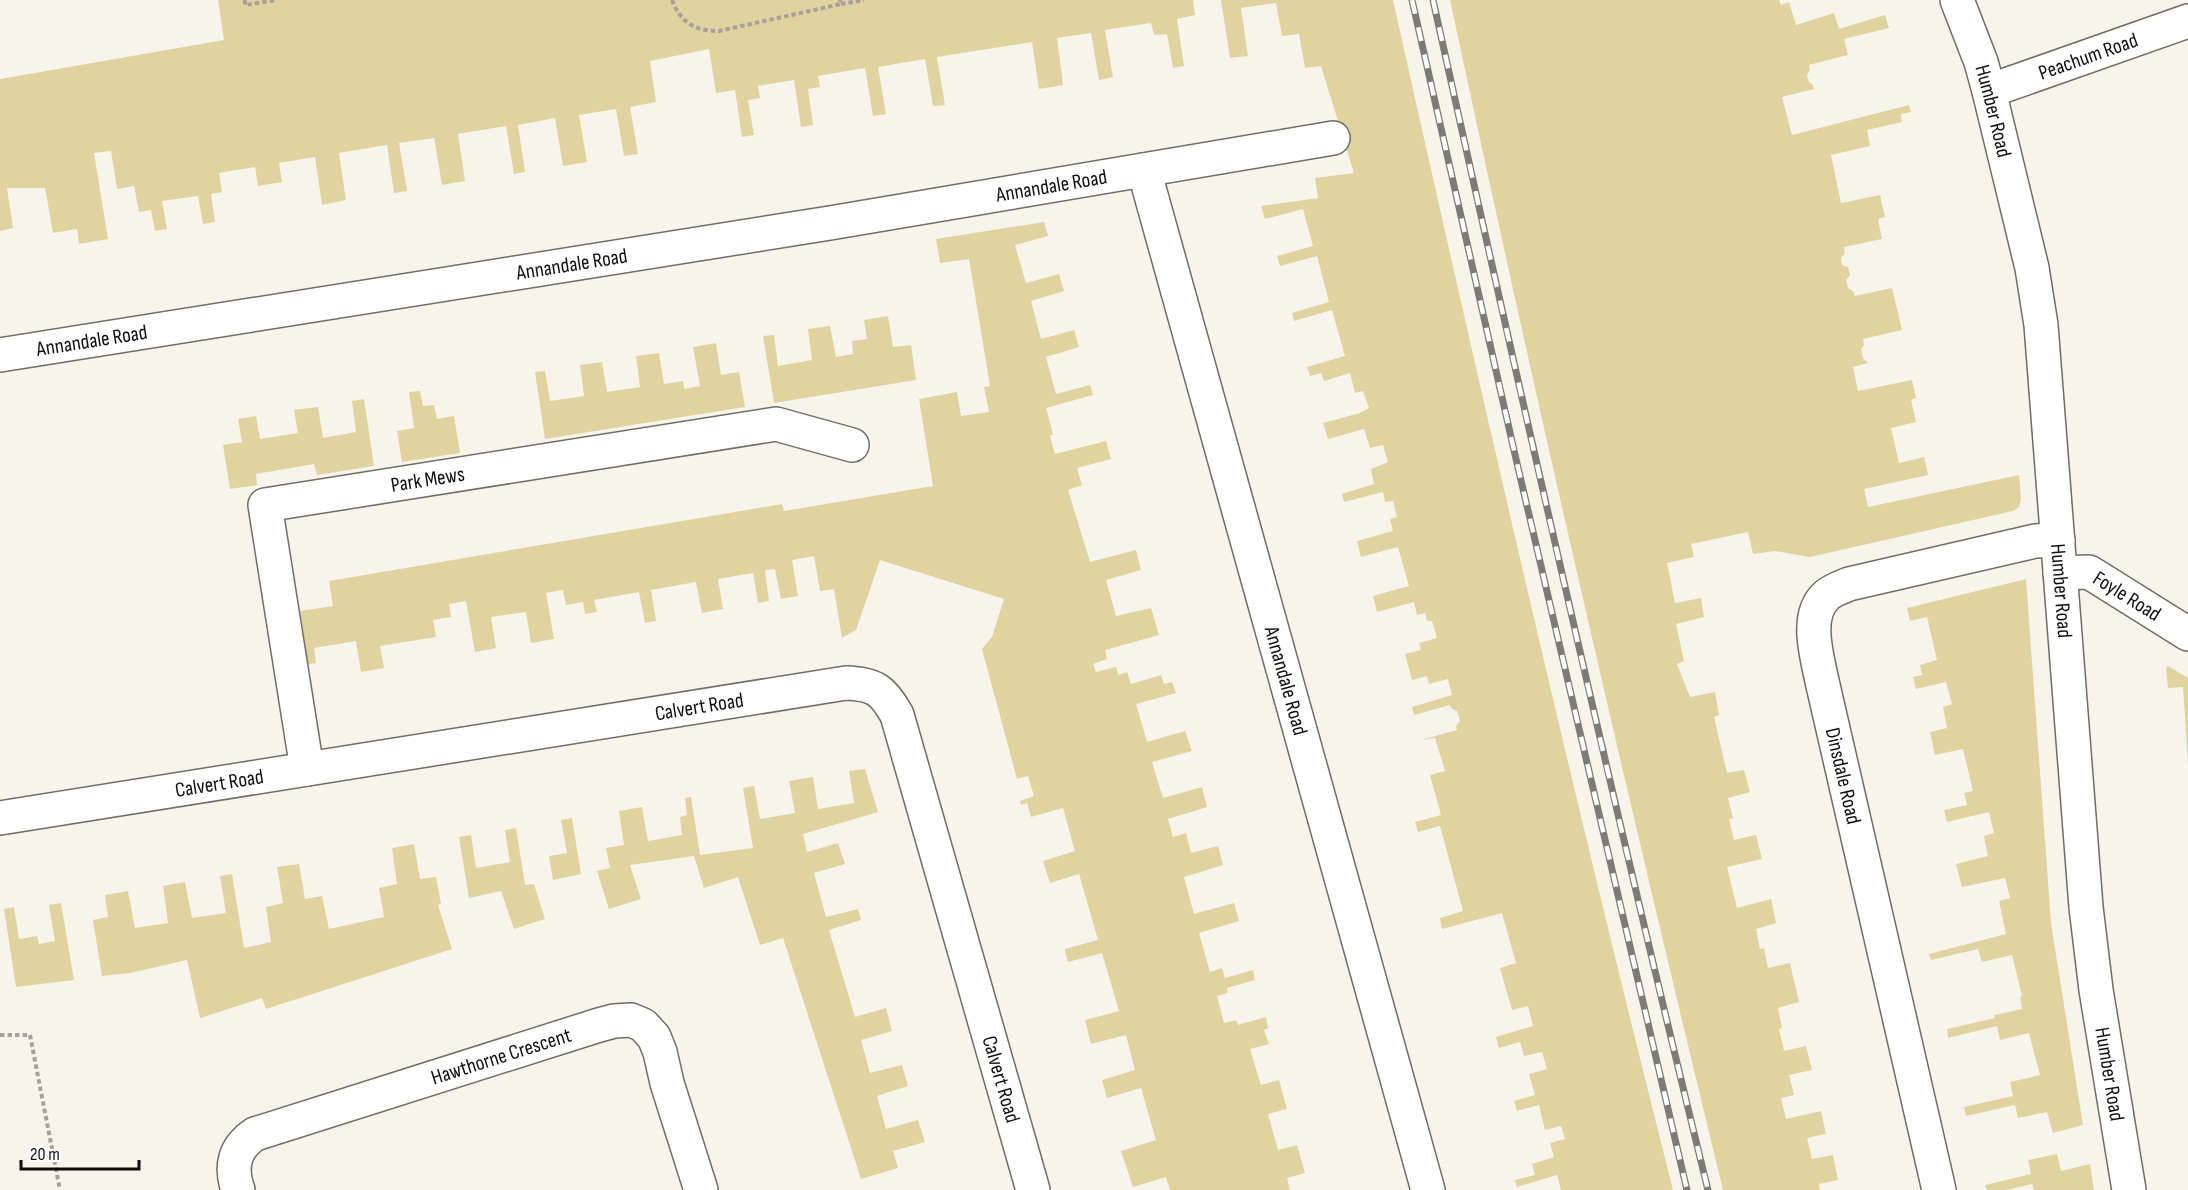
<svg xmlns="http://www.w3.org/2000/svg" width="2188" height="1190" font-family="'Sofia Sans Condensed',sans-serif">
<rect width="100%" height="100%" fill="#f7f5eb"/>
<path fill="#e0d3a0" d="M218,0h975l2,15 -18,4 7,47 -11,2 -6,-34 -13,1 -3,-12 -46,7 8,47 -14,3 -8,-47 -34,5 6,47 -24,4 -7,-47 -95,15 8,48 -12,1 -8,-47 -47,8 8,47 -13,2 -8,-48 -47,8 2,11 -12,2 5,36 -12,2 -7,-47 -36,6 2,12 -12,2 6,35 -12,2 -7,-47 -19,3 -7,-44 -59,12 6,41 -26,5 8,47 -14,2 -8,-47 -37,6 8,47 -24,4 -8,-48 -37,7 7,47 -11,2 -8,-48 -48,8 7,47 -23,4 -8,-47 -35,5 8,48 -13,2 -7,-48 -48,8 7,47 -24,5 -7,-48 -36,6 3,19 -24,4 -3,-19 -36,6 3,19 -11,2 4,28 -12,2 -5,-28 -36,5 5,28 -12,2 -4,-21 -12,2 -5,-26 -17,3 -6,-38 -17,2 14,86 -29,5 -2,-15 -24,4 -8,-45h-38l6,40 -13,3v-152l224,-39z
M1221,0h172c89,398 180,795 280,1190h-112l-4,-15 -40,12 -2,-7 20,-5 -3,-11 22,-7 -4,-14 15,-4 -4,-13 -16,4 -6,-25 -22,6 -3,-10 21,-6 -6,-21 18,-5 -5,-17 -18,4 -4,-14 -21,6 -3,-11 37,-11 -5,-20 -16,4 -12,-42 16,-5 -14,-50 -60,16 -2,-11 23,-7 -23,-85 -22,6 -3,-10 26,-7 -11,-40 15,-4 -10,-33 -14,2 36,-10 -1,-4 4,-5 -3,-10 -5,-2 -2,-4 -36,10 -2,-8 40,-12 -4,-16 -19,5 -2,-8 -15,4 -7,-26 16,-4 -2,-7 18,-5 -5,-17h-5l-2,-8 -8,2 -3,-13 -37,10 -4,-16 36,-10 -11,-39 -37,10 -4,-16 36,-10 -3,-12 7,-2 -4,-16 -8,1 -2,-10 -39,10 -2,-8 32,-10 -3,-15 17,-7 -5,-17 -13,3 -6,-19 -36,10 -5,-16 37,-10 9,-5 -6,-17 -8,2 -5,-20 -26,8 -3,-8 -11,3 -3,-9 38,-11 -13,-46 -38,11 -2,-8 37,-11 -12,-46 -37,10 -3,-10 36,-10 -10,-37 -38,10 -4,-13 57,-8 -3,-20 39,-5 -33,-107 -16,2 -6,-34 -17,2 -6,-33 -35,5 7,48 -18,2z
M1450,0h329l2,5 8,-3 7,23 38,-12 5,16 46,-14 4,13 -45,11 4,16 -39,10 1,5 -3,5 2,7 4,3 1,4 -32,8 10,38 117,-30 2,7 -10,2 1,8 -35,8 3,16 -39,9 10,48 39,-8 5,22 -7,2 4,20 -38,8 1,6 -4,5 1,7 6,2 2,8 -4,5 2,8 5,3 2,5 37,-8 10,42 -39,9 1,6 -3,4 2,9 5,5 -15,4 5,24 54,-11 4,18 -5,2 5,22 -25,6 8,35 25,-6 4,18 -64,14 4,18 151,-32 2,24 -2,8 -6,4 -203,46 -35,-6 -22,3 -5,-22 -57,12 3,13 -27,6 8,40 26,-5 3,19 -28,7 8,37 -7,3 13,33 25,-5 4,23 -5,2 13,56 17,-3 6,22 -22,6 5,20 -4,1 5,21 22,-5 6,24 -35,8 10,41 34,-9 5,24 -20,6 4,20 4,-1 4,20 22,-5 9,39 -21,6 4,20 -3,1 5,22 22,-5 6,24 -23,5 5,20 -13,3 5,21 35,-8 5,23 -19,4 5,21 21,-4 5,25 -19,4 1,6h-97c-96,-395 -188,-792 -273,-1190z
M1044,222l4,14 -33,9 11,38 33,-9 5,17 -33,10 10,38 33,-9 5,17 -33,10 10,37 34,-9 3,10 -47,13 7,26 -3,2 5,18 51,-13 5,18 -34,9 5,17 -14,5 22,72 46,-12 5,20 -35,10 10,36 35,-8 8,27 -54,15 2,9 -14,5 3,8 20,-5 2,8 9,-3 4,12 30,-9 3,9 8,-2 4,11 -40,11 11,38 38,-11 7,20 -40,11 11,36 39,-11 5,20 -39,12 5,18 13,-4 5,20 27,-7 5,19 -39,12 10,37 40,-11 5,18 -40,12 11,39 12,-4 3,10 28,-8 2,10 -28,8 1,5 -11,3 7,27 12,-3 2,5 28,-8 2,11 -4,2 5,14 -19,5 11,36 18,-5 8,29 -19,5 10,36 19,-5 8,28 -18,5 3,12h-120l-4,-13 -33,10 -12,-36 35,-11 -15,-52 -34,10 -5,-18 33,-10 -9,-35 -35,9 -6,-24 34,-9 -17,-58 -34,9 -3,-11v-2l33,-9 -19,-66 -29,9 -7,-22 32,-10 -12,-43 -32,9 -4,-14 -6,2 -1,-4 14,-5 -6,-20 -11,3 -35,-130 10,-12 12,-38 -124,-39 -24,70 -14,8 -8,-49 -14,2 -6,-35 -22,4 6,36 -17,3 -6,-30 -10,1 4,31 -11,2 -5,-30 -35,6 5,30 -21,4 -6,-31 -45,8 5,31 -11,2 -6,-31 -45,8 3,12 -12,2 -2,-12 -17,3 -3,-15 -17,3 8,46 -23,4 -5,-31 -35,5 5,31 -21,4 -9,-51 -17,3 2,13 -18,3 3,17 -56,9 4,22 -23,4 -5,-31 -42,7 2,15 -8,1 -8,-53 33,-5 -4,-25 453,-77 2,7 149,-25 -14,-87 38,-7 4,24 28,-4 -5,-25 6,-1 -21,-127 -29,4 -4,-24z
M888,316l5,31 18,-2 5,35 -142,23 -11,-67 11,-1 4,31 34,-6 -4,-31 22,-3 6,31 17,-3 -1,-13 15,-2 -3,-19z
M716,343l5,32 18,-3 6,35 -200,32 -10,-67 10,-1 5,30 34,-5 -4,-31 22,-3 5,30 33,-5 -4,-31 23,-3 5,31 19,-3 1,8 16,-3 -7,-39z
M420,391l3,15 11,-1 3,14 17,-3 6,37 -58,9 -5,-31 17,-3 -5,-36z
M364,399l10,67 -57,9 -3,-11 -58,10 1,11 -27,4 -7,-44 19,-3 -4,-23 18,-3 4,23 38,-6 -4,-23 24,-3 5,31 33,-6 -4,-31z
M2026,579l25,344 32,202 -30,8 -6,-21 -29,6 -3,-13 -49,11 -2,-9 49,-11 -3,-14 30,-7 -11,-42 -29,7 -3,-14 -49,12 -1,-9 48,-11 -1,-3 28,-6 -2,-12 2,-1 -10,-41 -30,7 -4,-13 -47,11 -2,-6 77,-20 -7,-33 11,-3 -5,-20 -43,9 -6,-23 32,-8 -4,-20 10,-3 -5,-21 -42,10 -3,-12 23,-5 -3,-12 9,-2 -10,-42 -28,6 -5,-23 17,-4 -4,-21 9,-3 -6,-22 -30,7 -3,-12 9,-2 -2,-10 17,-5 -10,-43 -17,4 -3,-13z
M2168,666l20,12v87l-5,-78 -15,1 -2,-20z
M865,769l13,43 -75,22 4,18 31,-9 7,21 -31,9 12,44 32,-8 3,11 -32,10 26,87 31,-9 6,23 -31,9 9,33 32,-8 6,21 -31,10 9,33 32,-9 7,22 -32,9 5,17 -37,11 -78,-241 -23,7 -22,-68 -34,11 -10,-32 -64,9 11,34 -32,10 -12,-38 13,-3 -4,-20 18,-3 -5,-34 23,-4 6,34 34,-6 -2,-18 7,-2 -2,-17 6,-1 9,58 53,-7 -10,-60 11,-2 6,33 35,-6 -6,-32 24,-4 5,32 36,-6 -5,-32z
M572,818l9,56 -28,6 -4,-24 18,-3 -6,-33z
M516,828l9,57 9,-1 11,35 -31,10 -13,-38 -32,7 -10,-61 12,-2 5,33 34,-6 -5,-32z
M414,844l6,35 16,-2 5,27 -3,1 14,44 -186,60 -4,-11 -62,20 -13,-58 -57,13 -28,3 -9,-56 15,-3 -3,-22 23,-4 7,37 33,-5 -5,-37 22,-4 7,36 34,-5 -6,-37 12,-2 12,74 27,-6 -5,-35 17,-4 -6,-36 22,-3 6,35 17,-3 7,33 55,-12 -5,-29 18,-4 -5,-36z
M61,903l13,77 -58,7 -12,-78 10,-2 5,32 18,-3 2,8 16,-3 -6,-36z
M2057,1154l4,17 29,-7 4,26h-60l-2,-6 -26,6h-19l-2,-5 46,-11 -3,-14z"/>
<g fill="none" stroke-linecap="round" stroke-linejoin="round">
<defs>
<g id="minor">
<path id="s1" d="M1957,0l24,62 8,29 43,177 9,57 45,582 10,83 33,200"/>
<path id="s2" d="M1989,91l199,-70"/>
<path id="s3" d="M1144,170l284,1020"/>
<path id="s4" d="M0,355l830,-132 503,-85"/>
<path id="s5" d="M2060,573l29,-1 99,62"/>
<path id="s6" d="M307,769l-42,-264 511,-81 76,21"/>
<path id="s7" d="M0,818l846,-135c29,1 37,7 51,32l136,475"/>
<path id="s8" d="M238,1190c-8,-23 -4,-42 17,-56l344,-109 15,-4 17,-1 12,5 11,12 6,15 7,31 34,107"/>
<path d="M1939,1190l-117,-509c-5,-25 -18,-66 5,-86 6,-5 15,-8 22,-11l186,-43 23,-1"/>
</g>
</defs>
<use href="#minor" stroke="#6f6d64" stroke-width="36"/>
<path stroke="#a4a29a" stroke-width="4" stroke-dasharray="4.5 3" stroke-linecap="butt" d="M245,0v5l32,-5
M672,0c9,23 23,31 47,31l122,-27 -1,-4
M841,4l23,-4
M0,1035h30l30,155"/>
<use href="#minor" stroke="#fff" stroke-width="33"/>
<defs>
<path id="rail" d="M1412,0l104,459 171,731
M1433,0c88,398 178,795 275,1190"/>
</defs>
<use href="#rail" stroke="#7c7b75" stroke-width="7"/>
<use href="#rail" stroke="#fff" stroke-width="4.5" stroke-dasharray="14" stroke-linecap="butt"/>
</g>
<g text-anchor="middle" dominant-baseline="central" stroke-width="4.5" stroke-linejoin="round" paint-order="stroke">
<g font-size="21" fill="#0f0e0b" stroke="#fff">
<text stroke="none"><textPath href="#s2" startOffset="105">Peachum Road</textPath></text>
<text stroke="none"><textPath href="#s1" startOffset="117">Humber Road</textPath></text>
<text stroke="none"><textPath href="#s4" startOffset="1065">Annandale Road</textPath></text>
<text stroke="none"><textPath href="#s4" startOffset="579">Annandale Road</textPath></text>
<text stroke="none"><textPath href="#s4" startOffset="93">Annandale Road</textPath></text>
<text stroke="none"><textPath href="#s6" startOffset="432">Park Mews</textPath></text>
<text stroke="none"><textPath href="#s1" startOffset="603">Humber Road</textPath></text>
<text stroke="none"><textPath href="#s5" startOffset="74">Foyle Road</textPath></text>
<text stroke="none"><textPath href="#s3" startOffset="530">Annandale Road</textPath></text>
<text stroke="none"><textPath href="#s7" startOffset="708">Calvert Road</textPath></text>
<text transform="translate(1843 776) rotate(77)">Dinsdale Road</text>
<text stroke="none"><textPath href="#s7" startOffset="222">Calvert Road</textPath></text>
<text stroke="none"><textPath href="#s8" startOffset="322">Hawthorne Crescent</textPath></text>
<text stroke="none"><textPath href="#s1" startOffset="1089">Humber Road</textPath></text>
<text stroke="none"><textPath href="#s7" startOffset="1300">Calvert Road</textPath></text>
</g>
</g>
<path d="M21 1160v9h118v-9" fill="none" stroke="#0f0e0b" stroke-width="3"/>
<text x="30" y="1160" font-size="18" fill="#0f0e0b" stroke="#ffffff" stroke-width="4.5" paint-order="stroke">20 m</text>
</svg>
